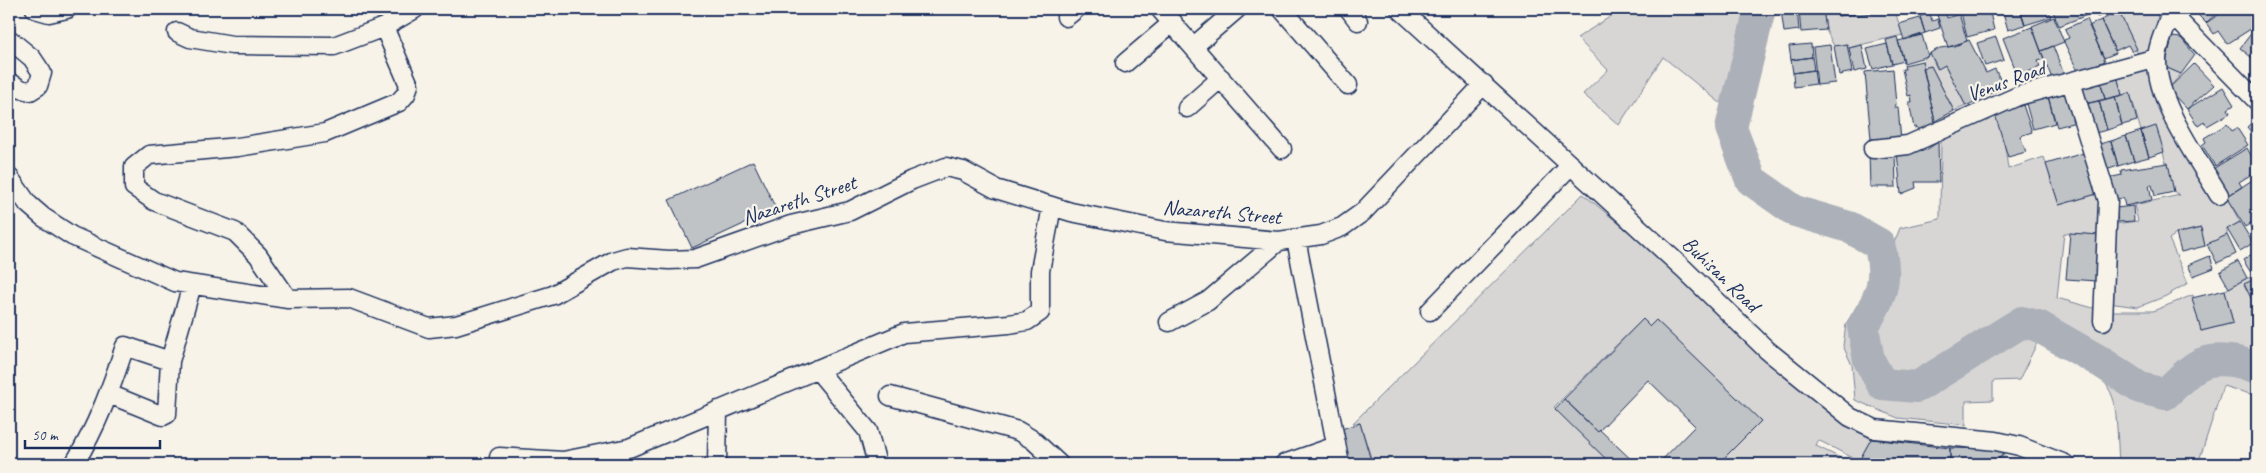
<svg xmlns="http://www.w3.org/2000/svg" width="2266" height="473" font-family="Caveat,sans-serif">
<rect width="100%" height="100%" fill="#f7f3e8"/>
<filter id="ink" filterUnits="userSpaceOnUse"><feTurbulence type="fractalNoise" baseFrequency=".02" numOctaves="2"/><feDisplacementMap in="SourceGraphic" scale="10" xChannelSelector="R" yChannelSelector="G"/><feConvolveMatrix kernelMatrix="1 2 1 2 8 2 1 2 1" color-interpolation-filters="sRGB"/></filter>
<g filter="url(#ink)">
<path fill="#d7d6d4" stroke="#798299" d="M1622,9h138l-26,105 -71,-57 -44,68 -36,-31 25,-24 -31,-32z
M1823,9h71l9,26 -56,13 -1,-4 -12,2 -8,-16z
M2117,9h41l-3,46 -14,5z
M1930,53l7,16 8,-4 21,41 -12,5 -23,-45 -8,2 -1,-7z
M2165,67l16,7 -13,15 72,133 -13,7v6l-22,11 -5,-18 -24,6 -7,5 19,44 -22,13 -28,11 -30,-4 6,-79 24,-3 -4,-16 46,-10 -6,-3 -18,-65 -15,4 -11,-38 -8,2 -6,-23z
M2000,109l8,60 36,-12 15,48 41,-12v42l-36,-2 -7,65 47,13h49l40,-16 8,36 32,-8 -8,-33 22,-12 10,-1v28l-7,6 2,7h5v29l-14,9 14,8v32l-34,-10 -25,78h-79c-1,-15 -2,-54 -6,-66 -11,-31 -46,-49 -74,-59l-20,41 -26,1v19l-27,1v24l-68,-7 -43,-18 -3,-35 -9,-19 3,-22 29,-49 10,-9 15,-38 40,-9 1,-83z
M1583,194l51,42 154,143 42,28 41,32 -12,22 -41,-21 -2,6 37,18h-135l42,-43 -104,-101 -6,6 -7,-7 -89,88 57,57h-238l-13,-41h-7z"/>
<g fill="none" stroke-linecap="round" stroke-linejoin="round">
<path stroke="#acb0b9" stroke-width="32" d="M1760,9l-29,119 20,52 44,31 54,16 30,17c10,36 2,52 -16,83l6,33 13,24 35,3 105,-65 16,4 63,36 39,26 25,6c11,-9 21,-22 32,-28 17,-10 43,-5 60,2"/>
</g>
<path fill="#c0c3c5" stroke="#1b2f5e" d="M1797,9l2,21 -15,2 -3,-22z
M1823,9l3,21 -25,2 -2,-22z
M1837,9h17l1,5 -17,2z
M1857,9h16v4l-16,2z
M1945,9l2,9 12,-4 8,27 -19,6 -12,-35z
M1960,9h29l5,21 -27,7z
M2002,9h18l5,16 -17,5z
M2020,9h28l3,8 -26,8z
M2052,9h57l1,3 -13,5 -2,-5 -36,14z
M2198,9h23l-15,14 -12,-12z
M2227,9h21l9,14v2l-30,19 -9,-13 -4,3 -8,-11z
M2119,12l18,37 -5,3 -4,-7 -13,6 -14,-31z
M1930,13l2,8 6,-2 2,9 -15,5 -5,-17z
M2054,17l10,25 -23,9 -9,-25z
M1920,18l5,15 -21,7 -5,-16z
M2087,19l18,42 -19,8 -6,7 -16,-34v-2l5,-2 -4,-9z
M2101,20l15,33 -12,5 -15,-32z
M2257,26v36l-17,-14z
M2032,27l12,32 -6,2 2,6 -22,9 -15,-38z
M1922,35l6,21 -24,7 -6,-22z
M1897,37l7,24 -12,3 -6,-24z
M1996,37l8,23 -19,6 -8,-23z
M2172,37l9,1 14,17 -14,19 -16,-7z
M1969,40l17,33 9,-4 9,18 -38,19 -21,-41 -7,4 -8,-16 10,-5 15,-2z
M1811,44l1,13 -21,3 -2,-14z
M1847,44l5,28 -13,3 -5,-29z
M1887,44l5,20 -19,5 -6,-20z
M1830,45l5,38 -18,2 -4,-38z
M1862,45l5,24 -13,3 -5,-24z
M2053,46l12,31 -12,4 -12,-30z
M1812,57l2,13 -21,3 -2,-13z
M1922,61l14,66 -18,6 -1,-6 -3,1 -5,-26h3l-1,-7 -3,1 -6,-27h3l-1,-4z
M2194,64l20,21 -27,24 -19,-20z
M1931,66l23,45 -19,10 -12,-53z
M1893,69l3,36 -2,2h4l3,34 -30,-2 -6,-67z
M1814,70l2,14 -22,3 -1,-14z
M2116,72l6,23 -17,4 -6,-23z
M2099,76l6,23 -20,5 -6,-23z
M2223,87l11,18 -6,4 2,4 -23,13 -3,-4 -6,4 -11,-17z
M2065,89l11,33 -19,5 -10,-34z
M2047,93l8,30 -22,6 -8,-29z
M2130,93l7,28 -15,4 -7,-28z
M2115,97l7,28 -15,5 -8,-29z
M2099,101l8,29 -16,4 -6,-30z
M2015,102l2,5 6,-2 9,27 -12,4 6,16 -18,5 -14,-46z
M2257,118v21l-10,-12z
M2227,124l5,7 5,-3 11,17 -33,21 -13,-21 4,-3 -2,-4z
M2156,126l8,26 -15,5 -8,-26z
M2141,131l8,26 -15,4 -8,-25z
M2126,136l8,25 -16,5 -7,-25z
M2111,141l7,25 -15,5 -8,-26z
M1938,142l1,40h-24l1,6 -15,6 -4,-42 29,-2z
M2247,148l10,18v5l-18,11 3,5 -16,10 -15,-27z
M1895,152l1,35h-26l-1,-34z
M2087,152l13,41 -41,12 -13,-41z
M753,161l23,48 -84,39 -23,-48z
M2168,163l6,29 -19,4 -3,-11h-3l3,15 -27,6 -2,-8 -11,2 -4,-22 14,-3 -1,-5z
M2257,177v42l-12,8 -19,-30z
M2133,206l1,15 -16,1 -2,-14z
M2257,219v19l-8,-14z
M2240,222l13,21 -13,8 -13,-22z
M2201,228l4,18 -24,6 -5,-18z
M2070,233l30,2 -3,46 -31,-2z
M2227,235l9,19 -19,9 -10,-19z
M2255,252l2,3v22l-2,2 -12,-19z
M2210,256l4,12 -21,8 -5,-11z
M2238,261l9,17 -18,10 -9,-16z
M2257,278v19l-5,3 -8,-16z
M2225,290l8,33 -32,8 -9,-33z
M1643,319l7,7 6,-6 105,101 -43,43h-60l37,-38 -47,-46 -50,52 -34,-33z
M1564,399l34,33 2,-2 36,34h-25l-56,-55z
M1360,423l12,41h-23l-11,-34z
M1871,439l79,9v16h-83l-8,-3z
M1950,448l42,1 12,5 -11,10h-43z
M2004,454l10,10h-21z"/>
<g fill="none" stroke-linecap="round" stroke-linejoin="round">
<defs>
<path id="minor" d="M35,9l14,4 18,-4
M1160,9l122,140
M1282,9l66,76
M1349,9l9,12
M1400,9l284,260 83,81 83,67 25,12 121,12 23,5 46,18
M2172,9c-4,16 -15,35 -15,51 -1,42 41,99 62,135
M2171,13l86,88
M1066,17l10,-8
M177,32l13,6 42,7 102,1 50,-19 31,-18
M9,39l23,19 10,15 -4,13 -8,5 -9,-2 -12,-7
M1194,46l43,-37
M1125,63l48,-41
M2071,82l37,119 -5,120
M1187,108l34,-30
M1873,149l35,-4 110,-49 139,-38
M9,177l19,27 15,13 29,19 103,46 113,17 61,-1 80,30 27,-3 97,-30 60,-34 14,-4 42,3 26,-1 96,-34 59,-14 62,-31 34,-13 17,4 33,18 75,23 94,19 114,10 42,-6 21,-8 21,-15 121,-128
M1296,239l44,225
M288,299l-30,-44 -23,-23 -81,-31 -20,-14v-20l15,-12 89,-8 87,-14 74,-31 7,-8 3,-9 -25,-58
M1430,311l141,-146
M1169,322l39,-21 71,-60
M817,369l51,62 9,33
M109,394l54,22 4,-2 3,-53 22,-76
M890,396l128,35 15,9 26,24
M499,457l64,4 66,-13 275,-115 105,-9 18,-3 13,-9v-41l12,-65
M74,464c23,-37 37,-76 51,-118l45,15
M717,464l1,-54
M1284,464l52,-18"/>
</defs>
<use href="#minor" stroke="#1b2f5e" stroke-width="21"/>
<use href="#minor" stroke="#f7f3e8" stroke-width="18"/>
</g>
</g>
<g text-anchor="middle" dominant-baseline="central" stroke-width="4.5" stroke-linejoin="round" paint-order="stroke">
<g font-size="21" fill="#1b2f5e" stroke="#f7f3e8">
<text transform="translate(2006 81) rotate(-20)">Venus Road</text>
<text transform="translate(799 200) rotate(-18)">Nazareth Street</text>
<text transform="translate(1222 212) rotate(5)">Nazareth Street</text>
<text transform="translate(1721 274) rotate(44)">Buhisan Road</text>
</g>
</g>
<rect width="2266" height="473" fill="none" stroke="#f7f3e8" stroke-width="30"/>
<rect x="15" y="15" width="2236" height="443" fill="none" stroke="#1b2f5e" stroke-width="2" filter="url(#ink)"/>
<path d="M25 440v8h135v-8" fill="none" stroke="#1b2f5e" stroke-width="2.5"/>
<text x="32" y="440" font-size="15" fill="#1b2f5e" stroke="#f7f3e8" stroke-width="4" paint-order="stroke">50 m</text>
</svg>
